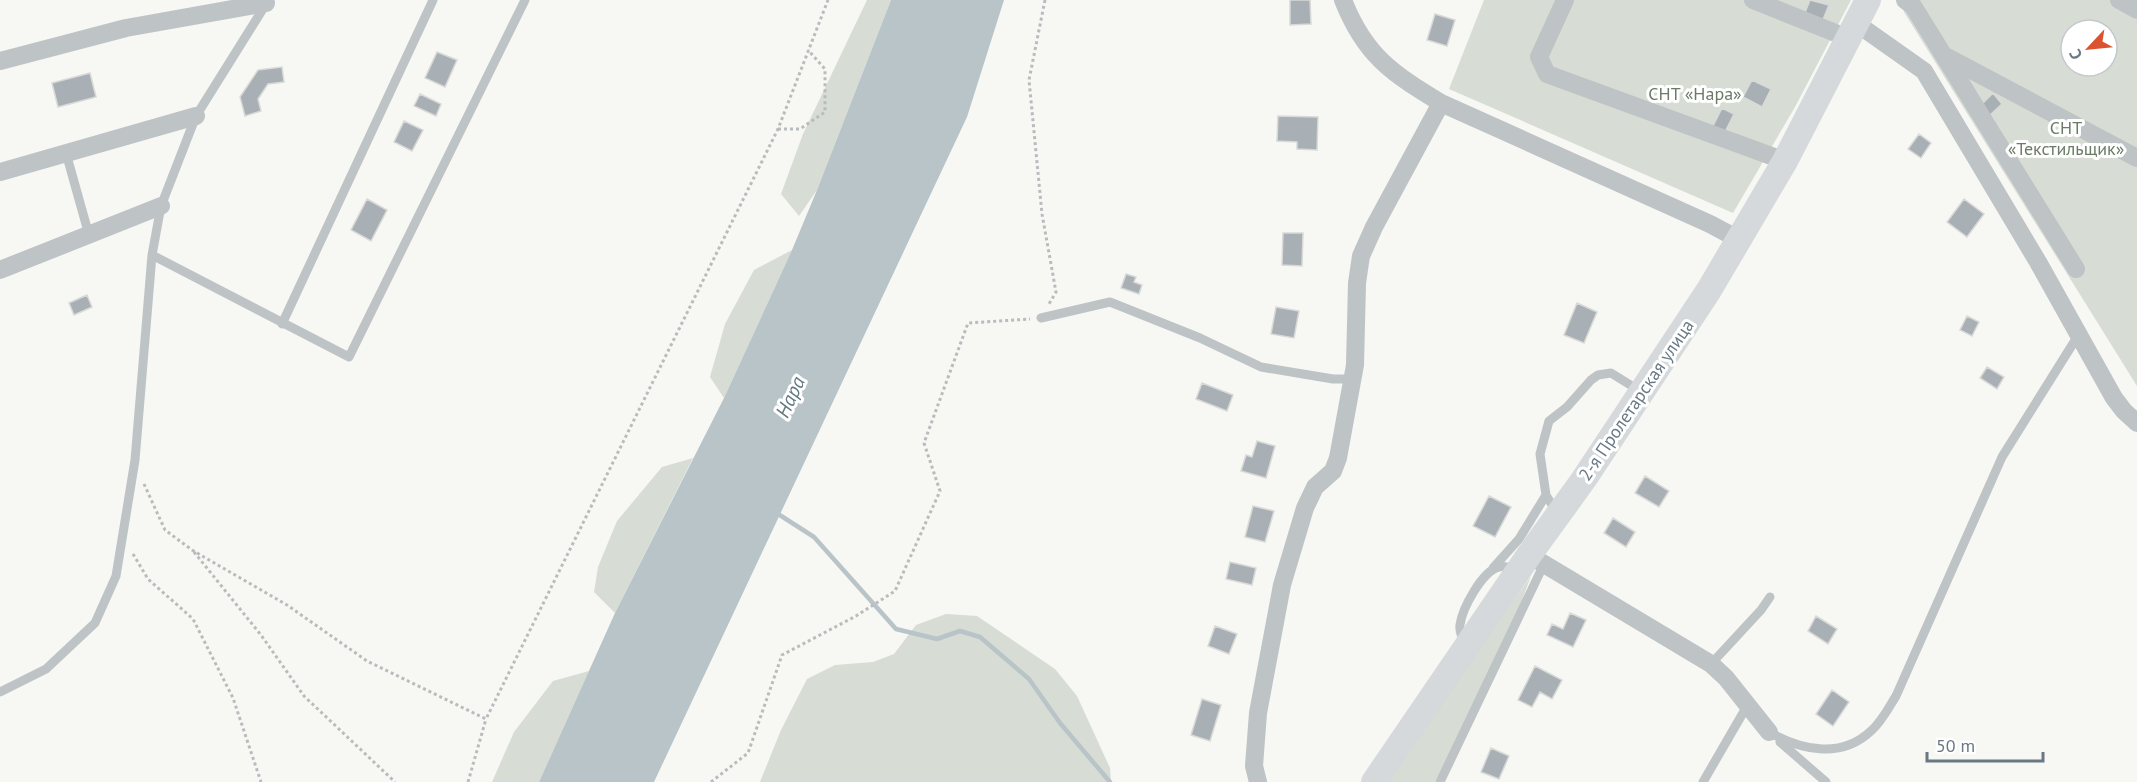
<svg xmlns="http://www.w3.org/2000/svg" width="2137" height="782" font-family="'PT Sans',sans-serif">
<rect width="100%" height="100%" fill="#f7f7f4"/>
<path fill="#d7dcd4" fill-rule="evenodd" d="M867,0h24l-74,190 -18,26 -18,-22 22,-60z
M1484,0h367l-56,107 -62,106 -284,-124z
M1902,0h235v386l-233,-374zM2071,30h36v36h-36z
M792,250l-68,148 -14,-21 15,-53 29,-54z
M693,458l-78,155 -21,-21 4,-25 19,-46 45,-54z
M1531,576l-26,70 -70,136h-46l59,-90z
M946,614l31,2 78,53 22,27 33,72 1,14h-351l21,-52 26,-51 28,-14 38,-3 21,-8 22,-29z
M589,671l-50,111h-47l22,-50 39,-51z"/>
<path fill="#b8c4c8" d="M891,0h113l-37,117 -313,665h-115l76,-169 109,-215 68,-148 25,-60z"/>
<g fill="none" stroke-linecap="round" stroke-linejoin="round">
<path stroke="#b8c4c8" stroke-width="4.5" d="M775,512l39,25 82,92 41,10 23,-8 20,6 49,42 31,44 50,59"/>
</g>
<path fill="#a8b0b5" stroke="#d9d9d7" stroke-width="1.5" d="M1290,0h20l1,24 -21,1z
M1810,0l19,5 -7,17 -18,-7z
M1435,14l20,6 -8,26 -20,-6z
M437,52l20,8 -12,27 -20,-9z
M282,67l2,15 -16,2 -10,15 3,12 -16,5 -5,-19 18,-27z
M90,73l6,24 -38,10 -6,-24z
M1752,80l19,9 -9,18 -19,-10z
M1993,93l9,11 -12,11 -9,-10z
M420,94l21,10 -5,12 -22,-10z
M1722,108l12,6 -10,20 -12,-6z
M1278,116l40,1 -1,33 -20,-1v-7l-20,-1z
M404,121l19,9 -11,21 -18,-9z
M1919,134l12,9 -10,15 -13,-9z
M367,199l20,11 -16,31 -20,-11z
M1964,199l20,15 -17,23 -20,-15z
M1283,233h20l-1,33 -20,-1z
M1126,274l10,3 -2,5 8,3 -3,9 -18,-6z
M87,295l5,12 -18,8 -5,-12z
M1577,303l20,9 -13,31 -20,-8z
M1276,307l23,4 -5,27 -23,-4z
M1967,316l12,6 -7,14 -12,-6z
M1987,367l17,10 -7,12 -17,-11z
M1202,383l31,12 -6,16 -31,-12z
M1257,441l18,5 -9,32 -25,-7 5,-16 6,2z
M1645,476l24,15 -10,16 -24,-14z
M1489,496l22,11 -16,30 -22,-11z
M1253,506l21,5 -9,31 -20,-5z
M1613,518l22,14 -9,15 -22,-14z
M1230,562l26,6 -4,17 -26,-6z
M1570,613l16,7 -13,27 -26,-12 5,-11 11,5z
M1816,616l21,13 -9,15 -20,-13z
M1215,626l22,8 -8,20 -21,-8z
M1535,666l27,14 -10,19 -12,-7 -8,15 -14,-7z
M1832,690l17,12 -16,24 -17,-12z
M1202,699l19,6 -11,36 -19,-6z
M1491,748l18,8 -10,23 -18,-7z"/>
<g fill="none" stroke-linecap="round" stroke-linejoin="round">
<path stroke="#b9bcbe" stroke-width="3" stroke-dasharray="3 3" stroke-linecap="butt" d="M1045,0l-16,80 13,134 14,78 -7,12
M778,129h22l25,-17v-43l-17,-19
M144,484l21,46 27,20 95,55 80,56 119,58 292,-590 50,-129
M194,552l67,83 43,61 91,86
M133,554l15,25 45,40 40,79 28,84
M468,782l18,-63
M711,782l37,-29 34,-98 74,-39 39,-25 45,-100 -16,-48 44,-120 62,-4"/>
<path stroke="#bec3c6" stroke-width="9" d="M66,153l23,82
M152,255l197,102 176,-357
M1041,318l69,-16 90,36 61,29 72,12h20
M282,324l151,-324
M1557,513l-11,-18 -6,-41 9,-33 18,-14 24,-27 7,-5 13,-2 29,18
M1493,568l26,-29 27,-44
M1466,644c-4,-6 -7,-12 -6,-19 2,-16 22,-54 39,-58 6,-2 13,1 19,3
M1711,664l50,-54 9,-13
M0,692l46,-23 49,-46 21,-47 19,-116 17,-205 9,-49 35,-90 70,-112
M1769,732c34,19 73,27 103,-2 10,-9 17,-23 24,-34l106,-239 77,-123
M1780,742l46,40
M1440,782l104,-218
M1703,782l44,-76"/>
<path stroke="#bec3c6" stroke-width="18" d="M1343,0c22,56 49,73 98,103l269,121 28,15
M1565,0l-26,57 8,17 238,87
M1753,0l95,38
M1905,0l8,6 163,263
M2119,0l18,10
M1856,23l68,48 114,191 76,136 10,13 13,12
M1947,57l190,101
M0,61l126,-33 140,-25
M0,172l196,-56
M0,270l161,-64
M1529,555l182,109 15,14 43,54
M1258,782l-4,-16 4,-53 24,-128 23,-77 10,-21 18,-16 5,-13 17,-93 2,-82 4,-27 13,-29 67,-124"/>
<path stroke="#d5d9dc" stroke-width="26" d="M1374,782l155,-227 55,-76 125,-189 76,-129 83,-161"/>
</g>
<g text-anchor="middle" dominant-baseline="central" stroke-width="6" stroke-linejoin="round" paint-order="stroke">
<g font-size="18" fill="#6b7b66" stroke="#fff">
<text x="1695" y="93">СНТ «Нара»</text>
<text x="2066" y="127">СНТ<tspan x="2066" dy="21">«Текстильщик»</tspan></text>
</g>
<g font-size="18" fill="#687984" stroke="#fff">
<text transform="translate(1636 400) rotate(-56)">2-я Пролетарская улица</text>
</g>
<g font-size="20" font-style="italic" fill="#637980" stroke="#fff">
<text transform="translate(790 397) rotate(-65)">Нара</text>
</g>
</g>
<g transform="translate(2089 48) rotate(244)"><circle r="28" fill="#ffffff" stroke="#c3c9ce" stroke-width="1.5"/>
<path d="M0-4.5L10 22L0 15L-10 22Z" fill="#db5231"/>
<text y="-9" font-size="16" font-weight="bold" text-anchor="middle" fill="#687984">С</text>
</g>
<path d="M1927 752v9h116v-9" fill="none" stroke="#687984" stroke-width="3"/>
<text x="1936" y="752" font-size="18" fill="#687984" stroke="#ffffff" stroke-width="4.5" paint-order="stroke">50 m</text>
</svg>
